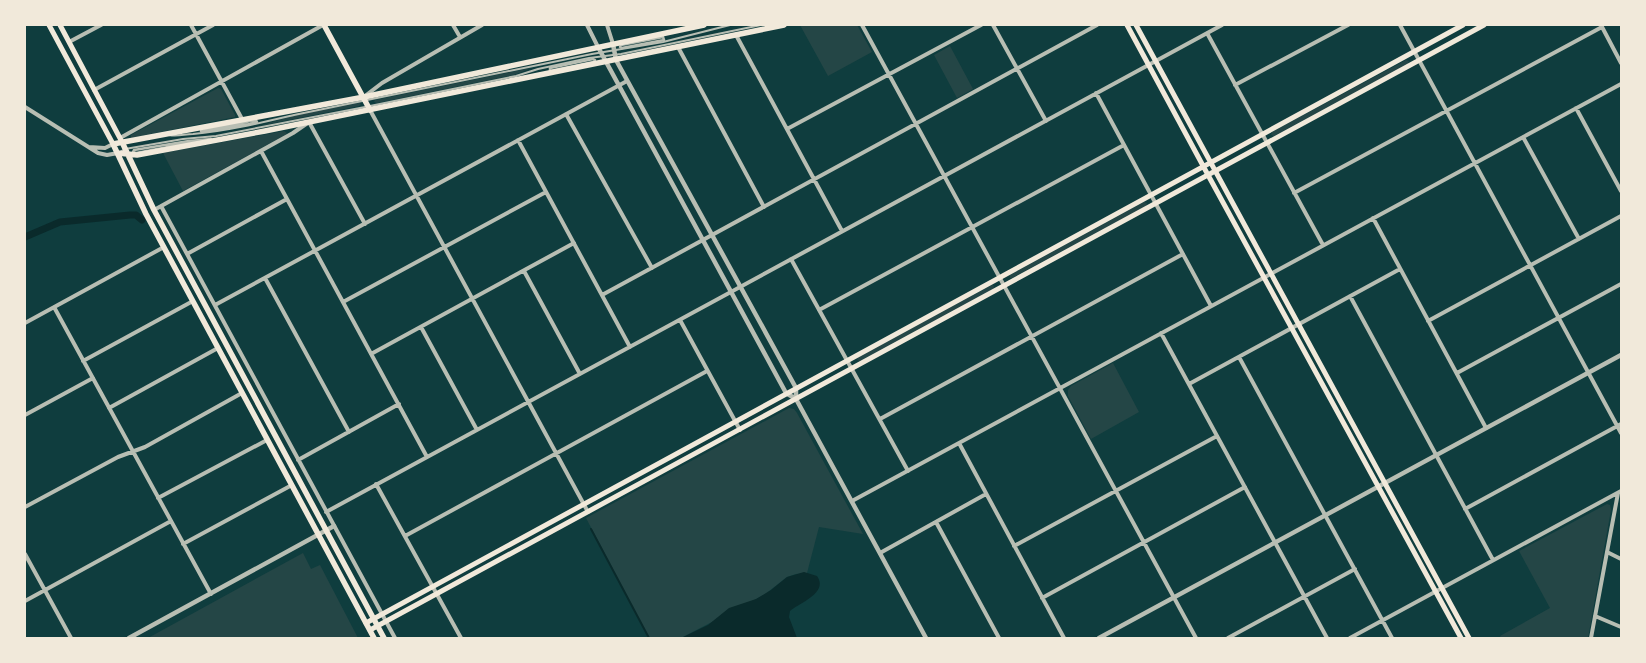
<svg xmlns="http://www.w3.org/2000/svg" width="1646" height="663" font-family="Roboto,sans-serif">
<rect width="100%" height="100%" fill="#0f3d3e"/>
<path fill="#244646" d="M800,25h57l15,27 -44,24z
M950,46l23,43 -16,9 -23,-43z
M1406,60l3,1 -1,3 -134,72 -3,-1 1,-3z
M531,68l-17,7 -137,28 -3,-1 1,-2z
M218,88l3,1 14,26v2l-104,21v-3z
M359,103l2,1 -2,2 -100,20 37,-11z
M284,131l3,2 -2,2 -102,56 -20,-38z
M1144,202l3,1 -1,3 -134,72h-2v-3z
M992,285l2,1 -1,3 -133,72 -3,-1 1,-3z
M1113,363l26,49 -48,27 -23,-43v-6l3,-4z
M789,408l5,1 3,4 66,121 -44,-7 -12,46 -11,1 -9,3 -23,18 -83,43h-32l-63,-120z
M1607,504l3,1 1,5 -23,128h-87l-1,-2 50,-28 -31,-57z
M303,553l8,16 9,-4 38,73h-210z"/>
<path fill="#0a2a2b" d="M804,572l13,4c12,17 -18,27 -27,35l-1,6 8,21h-116l27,-13 21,-17 27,-9 15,-9 16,-13z"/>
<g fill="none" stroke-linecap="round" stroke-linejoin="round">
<path stroke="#0a2a2b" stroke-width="2" d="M591,529l58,109"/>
<path stroke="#0a2a2b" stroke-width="7" d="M25,237l35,-15 70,-7h6l6,5"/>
<path stroke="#b8beb3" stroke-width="2" d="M370,106l146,-30 22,-7 51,-11 32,-4 140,-29
M169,135c8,2 16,-1 24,-1 34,-3 67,-11 101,-19l298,-61 71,-12 67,-17
M120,152l5,-3 58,-10 33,-3 149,-29"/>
<path stroke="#b8beb3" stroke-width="2.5" d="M663,37l1,3 -42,8 -2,-1 1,-2z
M593,59l2,1 -1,2 -44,9v-3z
M256,120l1,2 -7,2 -48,8 -1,-1z
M211,139l-75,14 -3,-1 1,-2 55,-9z"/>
<path stroke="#b8beb3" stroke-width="4" d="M191,25l51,94
M453,25l7,12
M587,25l11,22
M607,25l6,19
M862,25l334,613
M993,25l53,96
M1400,25l221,408
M1601,25l20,38
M1207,33l116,212
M736,35l106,196
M69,42l32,-17
M678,47l86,160
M1235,85l113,-60
M94,90l119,-65
M1096,93l115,213
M365,96l17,-13 100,-58
M25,107l73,46 9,2 11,-2
M1576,108l45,83
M370,110l218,402
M566,114l86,154
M787,129l194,-104
M1523,137l56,102
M120,138l203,-113
M518,140l112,207
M89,147l16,1 8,-4
M261,151l166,306
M1294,193l308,-166
M161,206l234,432
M154,210l139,-77 16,-11 56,102
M1373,218l113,210
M187,254l100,-55
M791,259l117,212
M524,271l56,103
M265,278l84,154
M602,295l495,-270
M1350,296l143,264
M343,302l203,-110
M215,305l412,-224
M54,307l157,287
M819,310l305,-165
M680,320l60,110
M1428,321l193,-105
M25,323l139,-76
M421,327l56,103
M1161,333l166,305
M371,354l203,-111
M1239,357l153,281
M83,361l110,-60
M1457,373l164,-89
M1189,384l211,-115
M109,408l109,-60
M25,415l68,-37
M880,419l303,-165
M959,443l105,195
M298,460l101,-56
M376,484l85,154
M158,498l109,-58
M852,501l769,-417
M25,507l93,-50 27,-10 97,-54
M1465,509l156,-85
M326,512l896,-487
M936,522l63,116
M405,536l302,-165
M183,544l109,-59
M1014,546l203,-110
M1607,552l14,7
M880,553l106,-59
M25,554l46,84
M1042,598l203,-111
M25,601l146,-80
M1595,616l26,11
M1228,638l127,-69
M1350,638l271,-147
M1591,638l27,-145"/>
<path stroke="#b8beb3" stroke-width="4.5" d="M613,44l3,16 180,328v11l130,239
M598,47l188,346 10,6
M129,638l205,-112
M1099,638l522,-283"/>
<path stroke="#f1e9da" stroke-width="5" d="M49,25l64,119
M60,25l62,117
M1127,25l81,150 253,463
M1136,25l333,613
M366,623l1097,-598
M370,630l1114,-605"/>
<path stroke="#f1e9da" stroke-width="5.5" d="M324,25l46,85
M122,142l32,68 230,428
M118,153l19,2 128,-24 519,-106
M374,638l-228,-424 -33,-70 251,-47 340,-72"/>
</g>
<rect width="1646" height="663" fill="none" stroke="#f1e9da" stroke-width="52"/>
</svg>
